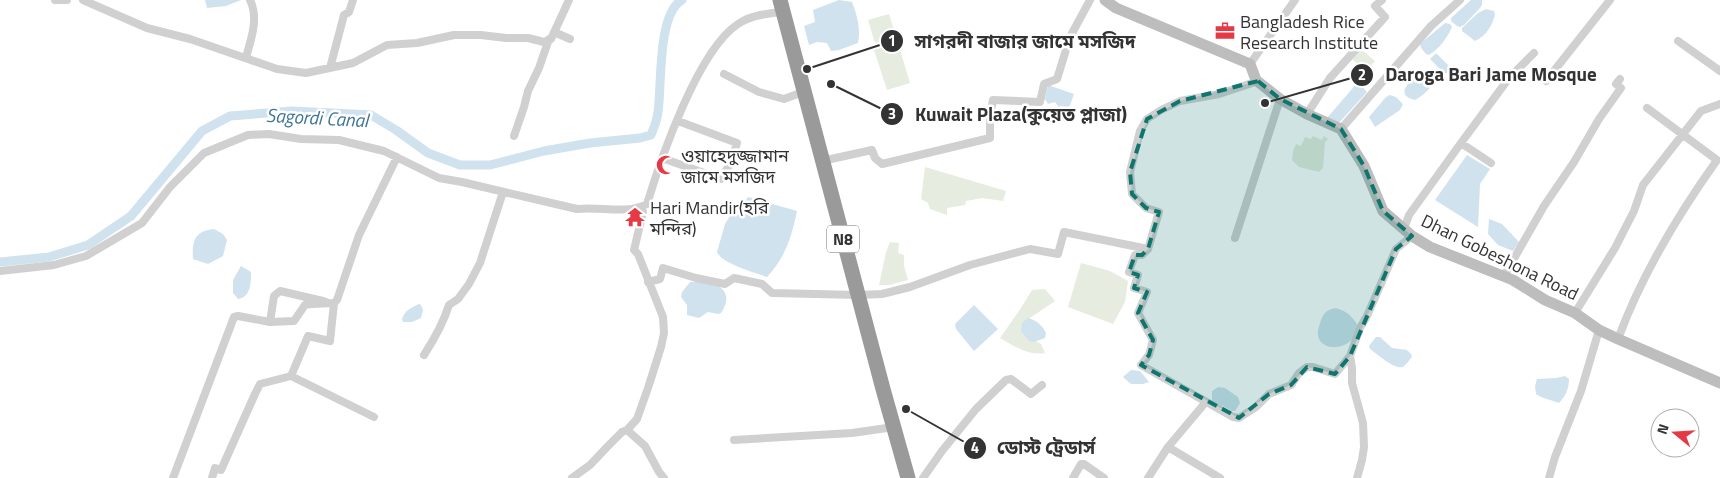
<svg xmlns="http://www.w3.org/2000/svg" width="1720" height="478" font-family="'Titillium Web','Noto Sans Bengali',sans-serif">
<rect width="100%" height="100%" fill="#fff"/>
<path fill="#e6ecdf" d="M889,14l7,23 -21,6 -7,-23z
M898,43l12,40 -23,7 -13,-40z
M1361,49l14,12 -9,10 -14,-12z
M1313,136l9,4 2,-4 4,3 -3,3 -2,26 -4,4 -20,-5 -7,-7 1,-9 3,-7 5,2 4,-9 6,2z
M925,167l81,24 -3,10 -21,-3 -16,3 -1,4 -18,3v7l-17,-6 -2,-6 -7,-4z
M890,242l9,1 -1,10 6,2v11l4,14 -19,5h-10l7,-33z
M1081,263l29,8 18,10 -3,21 -12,22 -45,-17z
M1045,289l10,12 -31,21 2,14 15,8 4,9c-17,3 -31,-7 -45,-15l19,-27 13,-21z"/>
<path fill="#cfe2ee" d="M205,0h36l-15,6 -19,2z
M839,0l13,2c5,13 9,27 6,41l-19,7 -8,1 -4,-8 -10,-1 -8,3 -5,-19 11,-4 -2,-12z
M1471,0h11v5l-3,4 -15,16 -4,2 -3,-1 -6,-5v-3z
M1486,9l8,2 1,3c-2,11 -9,22 -20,27l-13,-10v-3l16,-15z
M1445,23l5,1 2,3c-5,11 -12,21 -23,28l-3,-1 -5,-6 -1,-4z
M1435,54h2l12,12 1,4 -2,3h-4l-14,-14z
M1425,72l5,1 4,2c0,12 -9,19 -19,25 -24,-6 -1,-23 10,-28z
M1358,82l9,10 -29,32 -11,-6z
M1048,85l26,9 -6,17 -8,-2 -5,-7 -7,2 -3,-5z
M1390,95l6,2 7,7 -3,6 -25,17 -6,-10 17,-20z
M1467,155l23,14 -10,15 -2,43 -43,-27z
M748,197l49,14c-5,25 -12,47 -30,66 -13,-5 -45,-13 -50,-25l8,-28 13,-21 7,-2z
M1489,219l13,5 17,18 -6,9 -15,-6 -10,-11z
M214,229l9,5 4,6 -4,16 -15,8 -15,-5c-1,-17 1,-28 21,-30z
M241,266l10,6c0,11 0,25 -13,27l-5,-6v-13z
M690,282c21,-3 48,6 31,31l-3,1 -10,-2 -9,6 -12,-3v-10l-6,-8 1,-5z
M419,304l2,1 2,5 -2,8 -9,4h-9l-1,-3c3,-9 9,-11 17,-15z
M974,305l24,24 -24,22 -18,-22 -1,-5z
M1336,308c10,3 15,7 21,16 1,27 -37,30 -39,11 -1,-5 2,-11 3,-15 3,-8 7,-11 15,-12z
M1028,318c8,2 14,7 18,15l-1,5 -11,4 -5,-1 -8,-10 1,-8z
M1376,337h4l12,11 15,2 4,4 1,3c-3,3 -6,8 -9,10 -8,3 -26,-13 -33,-18l-1,-3z
M1131,370l9,1 9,11 -6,2h-12l-8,-7z
M1565,376l4,3c0,9 -3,17 -10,24l-18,-6 -5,-3 -1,-8 2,-7 19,-1z
M1218,387l7,1 13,9 2,6 -5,8h-3l-9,-5 -11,-4v-11z"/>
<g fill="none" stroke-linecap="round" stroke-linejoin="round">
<path stroke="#cfe2ee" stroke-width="9" d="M0,262l49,-5 39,-12 43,-29 71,-85 28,-15 62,-5 79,4 25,15 32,23 32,12h30l54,-14 46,-8 50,-5 11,-3c3,-7 6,-15 7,-23 4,-26 -1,-98 24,-112"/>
<path stroke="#d0d0d0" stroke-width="8" d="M55,0h12
M83,0l64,28 43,11 87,30 29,4 47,-10 34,-18 30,-2 37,-8h27l25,3h22l16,4 7,-3 18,-39
M554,32l16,7
M1678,41l42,30
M246,57c5,-17 13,-39 4,-57
M1250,64l45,-64
M330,68l14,-53 5,-3 4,-12
M724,74l35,18 25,7 19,-7
M1546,81l64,-81
M1307,114l23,-36 55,-61 -10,-11 7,-6
M1341,129l90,-103 29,-26
M514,136l10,-29 4,-16 11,-23 10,-29
M1461,143l30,20
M662,158l59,21 10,-17 6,-19 -59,-22
M822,161l50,-11 3,8 7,6 108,-26v-22l3,-16 47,2 4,-18 13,-5 13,-42 20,-37
M1404,229l5,-14 52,-72 48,-65 25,-25
M1235,238l45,-139
M1148,249l11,-37 -13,-4 -14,-14 -2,-22 10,-41 7,-12 14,-9 19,-9 39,-7 39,-13
M0,271l54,-6 32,-9 56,-33 28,-36 34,-34 44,-18 21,-1 32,5 38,1 45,11 55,27 23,4 115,27c23,-3 49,6 70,-5 14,-46 51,-154 91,-180 13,-9 28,-10 44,-12
M1504,276l40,-70 30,-44 25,-43 22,-31 -5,-4 4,-5
M648,282l12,-3 3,-11 33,10 29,6 9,-6 28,6 10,9 86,2 24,-1 28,-7 60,-22 60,-16 28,5 6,-22 84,17 -6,6h-7l-6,17 9,3 -4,13 13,4 -9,21 15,27 -4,15 -8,10 92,52 6,1 17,-11 13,-13 22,-9 8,-12 8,-6h6l22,7 15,-18
M328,303l-5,-2 -43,-10 -6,5 -4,26 24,-1 11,-16c11,-2 19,-1 29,-2
M1575,313l40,-65 19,-37 9,-26 58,-74 19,-7
M1618,339c24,-65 59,-123 99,-179l-70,-52
M424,355c11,-17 19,-31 25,-50l9,-6 11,-15 11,-21 23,-71
M1205,403l-37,44 52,31
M374,417l-83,-41 17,-40 22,5 4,-38 3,-3 22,-65 38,-78
M627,430l18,16 14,26 5,6
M734,440l118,-7 42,-6
M173,478l61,-161 4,-1 32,6
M212,478l3,-10 6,2 34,-76 5,-10 31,-8
M572,478l18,-13 18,-19 14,-14 5,-2 10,-11 11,-31 13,-41 3,-14 -1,-16 -25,-63 -4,-4 9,-38 -2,-5
M923,478l19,-27 34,-42 30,-29 5,-1 20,15 11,-9
M1073,478l8,-14h3l20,14
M1148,478l20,-31
M1357,478l5,-18 2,-13 -1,-24 -11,-40v-15l-2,-12 10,-28 7,-12 29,-67 16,-13
M1549,478l6,-21 26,-66 18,-61"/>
<path stroke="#bdbdbd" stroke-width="11" d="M1105,0l11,8 134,56 6,16 24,19 27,15 34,15 23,37 19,45 29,25 18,11 83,33 32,20 30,13 24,17 19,9 102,44"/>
<path stroke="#9a9a9a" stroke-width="15" d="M780,0l103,389 25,89"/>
</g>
<path fill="#0f766e" fill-opacity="0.2" stroke="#0f766e" stroke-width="4" stroke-dasharray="10 6" stroke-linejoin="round" d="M1258,81l22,18 61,30 23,37 19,45 29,25 -16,13 -46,107 -15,18 -28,-7 -16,18 -22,9 -30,24 -98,-53 8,-10 4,-15 -15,-27 9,-21 -13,-4 4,-13 -9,-3 6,-17h7l6,-6 11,-37 -13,-4 -14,-14 -2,-22 17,-53 33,-18z"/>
<defs>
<symbol id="office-bare" viewBox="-9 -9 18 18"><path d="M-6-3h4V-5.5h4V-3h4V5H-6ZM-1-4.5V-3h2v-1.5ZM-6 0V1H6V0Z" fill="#e63946" stroke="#fff" stroke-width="2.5" paint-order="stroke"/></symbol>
<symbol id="mosque-bare" viewBox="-9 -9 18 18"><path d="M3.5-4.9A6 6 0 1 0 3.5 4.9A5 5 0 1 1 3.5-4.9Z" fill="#e63946" stroke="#fff" stroke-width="2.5" paint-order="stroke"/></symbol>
<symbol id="temple-bare" viewBox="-9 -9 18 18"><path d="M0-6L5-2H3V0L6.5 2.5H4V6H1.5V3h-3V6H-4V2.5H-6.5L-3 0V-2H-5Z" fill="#e63946" stroke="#fff" stroke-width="2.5" paint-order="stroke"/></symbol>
</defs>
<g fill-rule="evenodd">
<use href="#office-bare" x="1211" y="17" width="28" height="28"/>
<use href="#mosque-bare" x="652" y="151" width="28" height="28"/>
<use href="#temple-bare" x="621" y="203" width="28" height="28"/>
</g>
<g text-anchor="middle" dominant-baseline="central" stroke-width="5" stroke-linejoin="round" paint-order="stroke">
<rect fill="#fff" stroke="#707070" stroke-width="1" x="827" y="225.5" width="32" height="27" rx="4"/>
<g font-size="16" font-weight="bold" fill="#333">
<text x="843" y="239">N8</text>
</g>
<g font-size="18" fill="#333" stroke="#fff" text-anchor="start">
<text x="1240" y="21">Bangladesh Rice<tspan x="1240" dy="21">Research Institute</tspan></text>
<text x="681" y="155">ওয়াহেদুজ্জামান<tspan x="681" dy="21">জামে মসজিদ</tspan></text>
<text x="650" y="207">Hari Mandir(হরি<tspan x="650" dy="21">মন্দির)</tspan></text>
</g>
<g font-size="18" fill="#333" stroke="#fff">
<text transform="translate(1500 257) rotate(26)">Dhan Gobeshona Road</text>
</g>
<g font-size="19" font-style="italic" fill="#3f7597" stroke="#fff">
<text transform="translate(317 117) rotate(3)">Sagordi Canal</text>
</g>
</g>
<path fill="none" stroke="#333" stroke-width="2" d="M807 69L892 41M1265 103L1362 75M831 84L892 114M906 409L975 448"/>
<g fill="#333" stroke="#fff" stroke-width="2">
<circle cx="807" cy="69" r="5"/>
<circle cx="1265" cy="103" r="5"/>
<circle cx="831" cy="84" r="5"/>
<circle cx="906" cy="409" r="5"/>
<circle cx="892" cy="41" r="12"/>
<circle cx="1362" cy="75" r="12"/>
<circle cx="892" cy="114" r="12"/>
<circle cx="975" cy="448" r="12"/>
</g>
<g font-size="15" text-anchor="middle" font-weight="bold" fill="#fff">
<text x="892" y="46">1</text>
<text x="1362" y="80">2</text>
<text x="892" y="119">3</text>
<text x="975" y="453">4</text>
</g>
<g font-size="19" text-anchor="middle" font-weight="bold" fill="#333" stroke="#fff" stroke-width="5" stroke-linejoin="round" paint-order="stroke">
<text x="1025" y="48">সাগরদী বাজার জামে মসজিদ</text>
<text x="1491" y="81">Daroga Bari Jame Mosque</text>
<text x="1021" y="121">Kuwait Plaza(কুয়েত প্লাজা)</text>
<text x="1046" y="454">ডোস্ট ট্রেডার্স</text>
</g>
<g transform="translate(1675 433) rotate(288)"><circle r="24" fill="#ffffff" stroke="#adadad"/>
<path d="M0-4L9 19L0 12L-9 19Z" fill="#e63946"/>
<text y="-8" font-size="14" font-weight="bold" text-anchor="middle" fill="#333333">N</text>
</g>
</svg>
